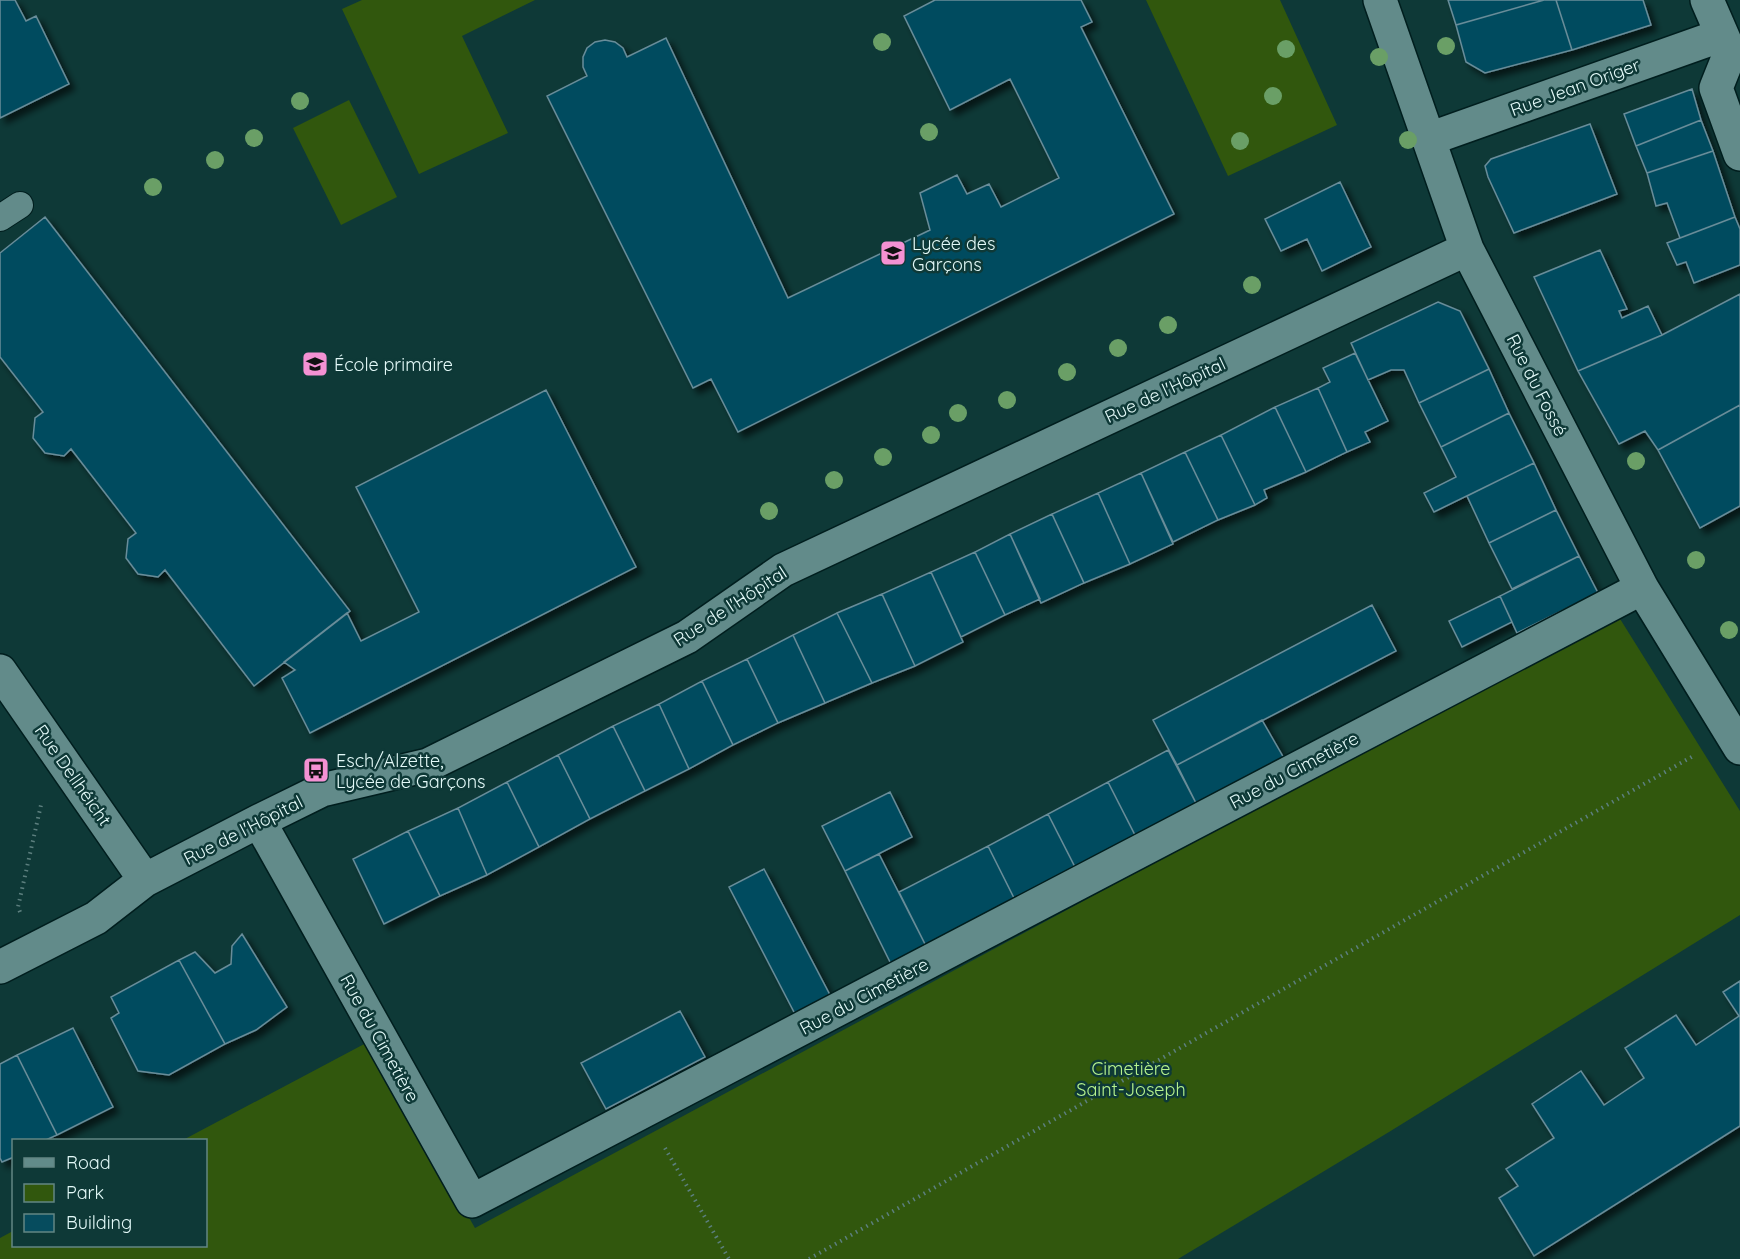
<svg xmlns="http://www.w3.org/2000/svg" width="1740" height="1259" font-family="Quicksand,sans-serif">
<defs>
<filter id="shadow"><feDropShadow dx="5.5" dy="5.5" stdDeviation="3" flood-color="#0009"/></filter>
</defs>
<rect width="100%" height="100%" fill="#0e3937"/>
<path fill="#31570d" d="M362,0h173l-73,36 46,97 -89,41 -77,-165z
M1146,0h134l57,125 -109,51z
M349,100l48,97 -56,28 -48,-97z
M1617,614l123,197v104l-351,217 -211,127h-1178v-21l13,-7 1,15h192v-106h-23l185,-98 107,186z"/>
<path fill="#064c5e" stroke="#688d9a" stroke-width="1.5" filter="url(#shadow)" d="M0,0h15l11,21 10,-5 33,68 -69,34z
M935,0h146l11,22 -11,5 93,187 -436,218 -27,-53 -18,9 -146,-292 40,-20 -4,-9v-10l4,-9 8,-6 10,-2 10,2 8,6 4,9 39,-19 122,260 142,-68 -10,-37 37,-18 10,19 22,-10 12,23 58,-29 -49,-99 -60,31 -46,-94z
M1448,0h96l-88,25z
M1544,0h12l16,50 -87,23 -19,-11 -10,-37z
M1556,0h87l8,25 -79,25z
M1692,89l9,31 -65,26 -12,-32z
M1701,120l12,31 -66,22 -11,-27z
M1590,124l27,70 -103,39 -26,-56 -3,-11 6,-7z
M1713,151l22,66 -55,21 -13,-35 -11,3 -9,-33z
M1340,182l31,65 -49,24 -15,-32 -26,12 -16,-32z
M45,217l305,394 -96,75 -89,-116 -7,7 -20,-3 -12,-16 2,-19 8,-6 -65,-84 -7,7 -19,-3 -12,-15 2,-20 8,-6 -43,-55v-104z
M1735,217l5,12v36l-46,18 -8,-21 -9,3 -10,-22z
M1600,250l27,59 -8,2 3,7 26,-12 14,29 -84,36 -44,-94z
M1740,294v111l-82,45 -13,-19 -26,13 -41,-73 84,-36z
M1438,302l22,9 29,58 -70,34 -15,-33h-13l-23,10 -17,-37z
M1355,353l33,68 -23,11 5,10 -23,10 -29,-64 12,-6 -7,-14z
M1489,369l20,44 -68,34 -22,-44z
M1318,388l29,64 -41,20 -31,-65z
M546,390l90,177 -326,166 -28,-55 13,-8 -11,-8 63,-49 14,28 58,-29 -63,-125z
M1740,405v101l-40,22 -42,-78z
M1275,407l31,65 -42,18 3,8 -12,7 -34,-70z
M1509,413l25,50 -100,49 -10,-19 32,-16 -15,-30z
M1221,435l34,70 -37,15 -33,-68z
M1185,452l33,68 -45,22 -32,-69z
M1534,463l22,47 -67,33 -22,-47z
M1141,473l32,71 -43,20 -32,-71z
M1098,493l32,71 -46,19 -32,-69z
M1556,510l23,46 -67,33 -23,-46z
M1052,514l32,69 -43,20 -31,-69z
M1010,534l30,65 -35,16 -30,-63z
M975,552l30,63 -44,22 -30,-65z
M1579,556l19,37 -81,40 -17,-37z
M931,572l32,70 -48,24 -33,-72z
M882,594l33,72 -43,17 -35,-70z
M1500,596l12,26 -50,25 -13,-26z
M1372,605l24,46 -219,114 -24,-45z
M837,613l35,70 -47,20 -32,-68z
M793,635l32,68 -47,20 -31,-64z
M747,659l31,64 -45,22 -31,-64z
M702,681l31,64 -44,24 -30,-65z
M659,704l30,65 -44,22 -32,-65z
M1262,720l23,40 -87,47 -21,-42z
M613,726l32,65 -55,28 -32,-64z
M1168,750l30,57 -61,32 -29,-57z
M558,755l32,64 -51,28 -32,-65z
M507,782l32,65 -52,28 -29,-67z
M1108,782l29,57 -60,32 -29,-57z
M890,792l22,45 -67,34 -23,-45z
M458,808l29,67 -47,21 -32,-65z
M1048,814l29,57 -60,33 -29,-58z
M408,831l32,65 -56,28 -31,-65z
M988,846l29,58 -89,46 -29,-58z
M879,854l49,96 -35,18 -48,-97z
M764,869l66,126 -35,19 -66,-127z
M242,934l45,73 -31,23 -31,14 -46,-84 16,-8 20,21 16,-9 1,-18z
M179,960l46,84 -56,31 -31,-4 -27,-53 8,-5 -8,-16z
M1740,981v145l-206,130 -35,-58 19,-12 -12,-17 48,-31 -22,-34 49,-33 23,34 40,-27 -19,-30 51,-33 20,30 43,-29 -16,-24z
M680,1011l25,46 -99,52 -25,-46z
M73,1028l40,79 -56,28 -40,-80z
M17,1055l40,80 -11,5h-32v17l-12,5 -2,-4v-94z"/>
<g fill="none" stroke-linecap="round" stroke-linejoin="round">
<defs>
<path id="lane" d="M0,218l20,-13"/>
<path id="street" d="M1380,0l87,249 175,339 98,160
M1707,0l23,53 -14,35 24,66
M1429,139l293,-104
M0,671l145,209
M259,821l213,380 1170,-613
M0,967l96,-49 49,-38 114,-59 63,-31 106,-25 259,-128 96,-67 684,-321"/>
</defs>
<use href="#lane" stroke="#001e1e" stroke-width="28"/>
<use href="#street" stroke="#001e1e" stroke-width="36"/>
<path stroke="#5c7f7e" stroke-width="4" stroke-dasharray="1.5 4.5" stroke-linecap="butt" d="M20,912l-2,-5 23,-102
M665,1148l64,111
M809,1259l886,-504"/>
<use href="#lane" stroke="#628b8a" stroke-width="26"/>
<use href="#street" stroke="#628b8a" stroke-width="33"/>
</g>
<g fill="#6a9f66">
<circle cx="882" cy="42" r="9"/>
<circle cx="1446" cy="46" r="9"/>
<circle cx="1286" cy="49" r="9"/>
<circle cx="1379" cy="57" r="9"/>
<circle cx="1273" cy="96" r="9"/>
<circle cx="300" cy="101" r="9"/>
<circle cx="929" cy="132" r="9"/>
<circle cx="254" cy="138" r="9"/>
<circle cx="1408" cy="140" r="9"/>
<circle cx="1240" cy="141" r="9"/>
<circle cx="215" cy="160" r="9"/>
<circle cx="153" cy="187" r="9"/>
<circle cx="1252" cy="285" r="9"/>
<circle cx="1168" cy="325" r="9"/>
<circle cx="1118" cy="348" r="9"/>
<circle cx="1067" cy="372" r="9"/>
<circle cx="1007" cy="400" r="9"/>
<circle cx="958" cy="413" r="9"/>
<circle cx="931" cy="435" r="9"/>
<circle cx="883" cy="457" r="9"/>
<circle cx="1636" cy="461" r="9"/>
<circle cx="834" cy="480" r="9"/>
<circle cx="769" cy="511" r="9"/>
<circle cx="1696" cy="560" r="9"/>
<circle cx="1729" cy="630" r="9"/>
</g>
<defs>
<symbol id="school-square" viewBox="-11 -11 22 22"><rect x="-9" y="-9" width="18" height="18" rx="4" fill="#f491d3" stroke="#0e3937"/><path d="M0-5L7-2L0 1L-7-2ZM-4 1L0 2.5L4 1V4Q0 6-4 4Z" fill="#111"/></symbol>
<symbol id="bus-square" viewBox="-11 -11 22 22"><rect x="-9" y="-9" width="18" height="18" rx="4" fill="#f491d3" stroke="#0e3937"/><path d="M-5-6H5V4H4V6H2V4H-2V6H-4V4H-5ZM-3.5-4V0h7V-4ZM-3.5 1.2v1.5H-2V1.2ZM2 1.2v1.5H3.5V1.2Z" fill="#111"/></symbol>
</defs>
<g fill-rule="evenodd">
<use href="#school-square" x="878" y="238" width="30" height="30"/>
<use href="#school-square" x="300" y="349" width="30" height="30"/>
<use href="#bus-square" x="301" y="755" width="30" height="30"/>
</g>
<g text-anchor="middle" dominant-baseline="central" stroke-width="5" stroke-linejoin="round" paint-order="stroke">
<g font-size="18" fill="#e3f9f8" stroke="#0e3937">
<text transform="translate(1575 87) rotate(-20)">Rue Jean Origer</text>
<text transform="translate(1537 385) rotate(63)">Rue du Fossé</text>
<text transform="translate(1165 390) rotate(-25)">Rue de l'Hôpital</text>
<text transform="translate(730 606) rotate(-33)">Rue de l'Hôpital</text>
<text transform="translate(1294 770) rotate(-28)">Rue du Cimetière</text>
<text transform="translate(73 775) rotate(55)">Rue Dellhéicht</text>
<text transform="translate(243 830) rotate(-27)">Rue de l'Hôpital</text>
<text transform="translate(864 996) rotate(-28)">Rue du Cimetière</text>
<text transform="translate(380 1038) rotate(61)">Rue du Cimetière</text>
</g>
<g font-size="18" fill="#e3f9f8" stroke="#0e3937" text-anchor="start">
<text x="912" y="243">Lycée des<tspan x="912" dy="21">Garçons</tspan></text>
<text x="334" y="364">École primaire</text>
<text x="336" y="760">Esch/Alzette,<tspan x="336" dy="21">Lycée de Garçons</tspan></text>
</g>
<g font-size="18" fill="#b6f28d" stroke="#0e3937">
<text x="1131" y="1068">Cimetière<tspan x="1131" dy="21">Saint-Joseph</tspan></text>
</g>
</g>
<rect x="12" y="1139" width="195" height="108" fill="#0e3937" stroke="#638684" stroke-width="1.5"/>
<rect x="24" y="1158" width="30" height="9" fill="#628b8a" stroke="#638684" stroke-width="1.5"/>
<text x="66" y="1169" font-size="18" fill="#e3f9f8">Road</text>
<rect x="24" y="1184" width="30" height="18" fill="#31570d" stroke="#638684" stroke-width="1.5"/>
<text x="66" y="1199" font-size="18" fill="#e3f9f8">Park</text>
<rect x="24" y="1214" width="30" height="18" fill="#064c5e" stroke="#638684" stroke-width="1.5"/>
<text x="66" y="1229" font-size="18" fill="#e3f9f8">Building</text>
</svg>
